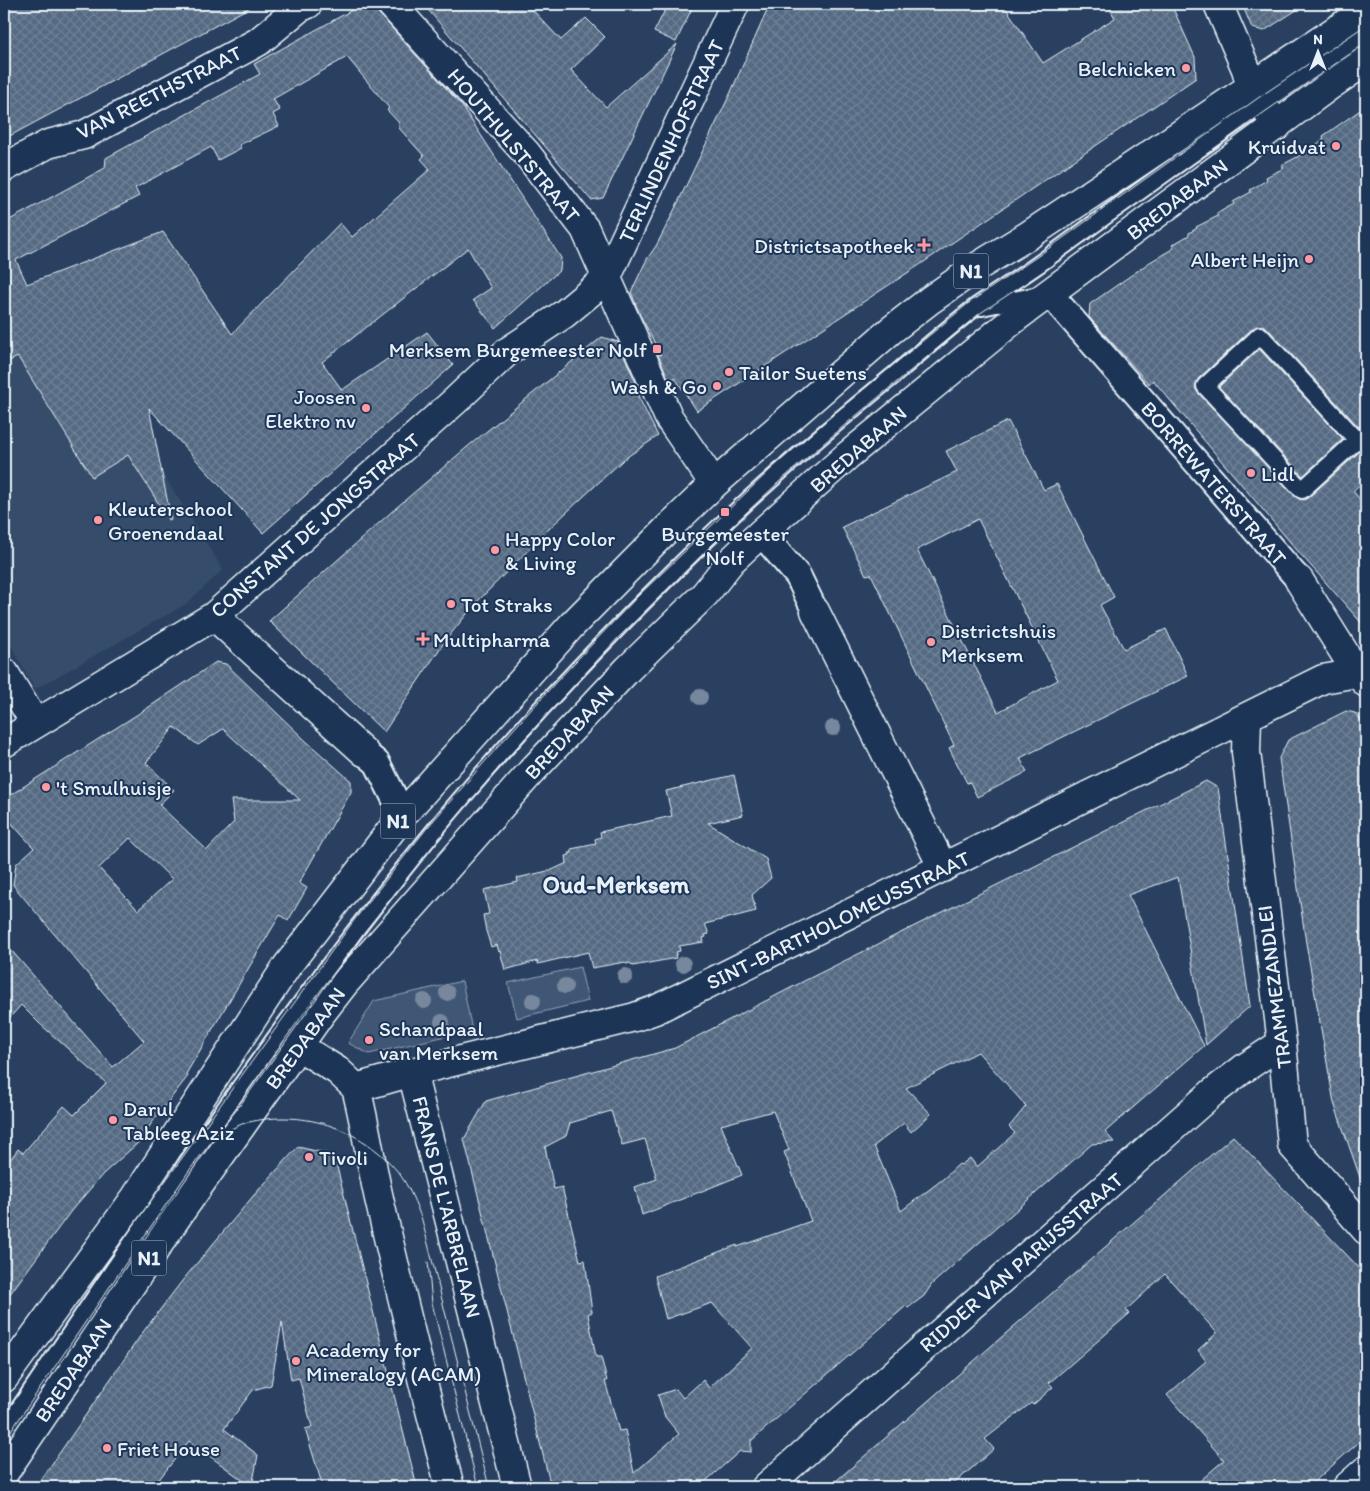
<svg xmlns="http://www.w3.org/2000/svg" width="1370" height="1491" font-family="Itim,sans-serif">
<defs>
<pattern id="building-cross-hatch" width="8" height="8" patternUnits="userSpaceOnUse" patternTransform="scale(1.25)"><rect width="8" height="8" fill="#556a83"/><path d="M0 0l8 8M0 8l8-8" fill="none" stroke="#6d8095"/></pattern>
</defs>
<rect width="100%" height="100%" fill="#294061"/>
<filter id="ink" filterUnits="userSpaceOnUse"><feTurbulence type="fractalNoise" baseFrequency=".02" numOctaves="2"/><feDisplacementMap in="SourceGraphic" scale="10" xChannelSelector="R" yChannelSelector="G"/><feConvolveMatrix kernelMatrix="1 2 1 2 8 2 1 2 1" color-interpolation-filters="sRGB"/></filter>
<g filter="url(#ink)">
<path fill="#364d6b" d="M41,279l182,291 -37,34 -151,85 -31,-56v-340z"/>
<path fill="#415774" stroke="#94a4b6" d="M580,967l8,34 -71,17 -9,-35z
M462,981l10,49 -103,24 -21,-11 26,-42z"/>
<path fill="url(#building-cross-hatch)" stroke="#e8f1f8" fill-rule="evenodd" d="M4,4h252l-252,135z
M423,4h104l34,36 25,-22 19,19 -34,33 35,37 71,-63 -74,154 -12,2z
M668,4h26l-18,38 -22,-10z
M770,4h233l40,59 72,-45 -8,-14h64l24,53 1,21 -278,188 -221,145 -22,-33 -6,2 -11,-26 3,1 -21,-40 -9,-23 16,-33 9,-13 13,-25 61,-127z
M1242,4h64l-42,27 -12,-3z
M361,5l15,4 3,5 83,92 99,152 -1,12 -65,58 -22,-28 18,-12 -23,-40 -146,114 20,28 85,-58 26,33 -190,168 -114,-125 22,111 -2,1 -41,-65 -36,22 -74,-120 -14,6v-140l101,-55 1,-10 154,-84 -6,-10zM347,57l42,51 -2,2 12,13v5l25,28 -3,3 9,10 -78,68 -12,-14 -108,111 -69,-102 -136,52 -11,-24 123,-64 -4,-8 76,-41 7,13 23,-12 -2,-3 40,-19 -6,-12 7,-4 -7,-11z
M1366,106v319l-7,2 -92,-99 -5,-3 -9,3 -55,51 -3,9 3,5 101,106 5,1 5,-3 57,-51v33l-13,12 13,15v122l-70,-79 -143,-169 -4,4 -60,-67 1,-13 60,-42 24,-14 -2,-3 17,-10v-2l8,-5 -1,-1 22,-11 -2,-2 18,-10 -1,-2 18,-10 -1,-2 17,-10 -1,-3 18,-9 -2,-3 19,-10 23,-16 -1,-3z
M602,337l16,5 23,52 -3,2 20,40 -34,23 -71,66 -78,79 -30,37 -61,91 -115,-111 128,-114 69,-59z
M1259,349l84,90 -40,37 -84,-89z
M1008,421l36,69 13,-6 57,113 -14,8 24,44 42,-20 22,47 -168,82 7,14 -50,25 -7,-15 -3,1 -18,-35 5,-3 -83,-171 -5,1 -24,-48 115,-55 -11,-21zM978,519l80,161 -60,32 -81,-162z
M216,662l10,2 79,76 46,41v11l-52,91 8,5 -19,33 -8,-6 -94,159 2,2 -37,48 -12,18 -36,32 -32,37 -67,91v-134l14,-19 5,4 41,-47 10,9 32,-32 -67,-60 -18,-18 -17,19v-82l109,125 31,-26 -131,-156 3,-21 18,-16 -30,-33v-16l145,-92zM174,727l24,18 25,-16 77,71h-69l3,22 -27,28 -48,-45 15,-15 -28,-27zM130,838l42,41 -34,31 -39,-42z
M1346,711l9,2 11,13v460h-3l-29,-83 -28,-160 -27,-185 9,-18z
M734,775l9,40 -35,8 58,36 5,19 -19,17 4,16 -51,13 4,10 -4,1 1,2 -3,1 1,4 -25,4 1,5 -4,1 1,2 -2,1 1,3 -43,8 -3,-3 -4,1 -1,-2 -33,6 -4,-16 -50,12 -1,-3 -32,9 -5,-19 -1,1 -2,-7 -6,2 -5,-16 -3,-16 6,-1 -5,-24 34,-8 -1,-4 35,-8 15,-7 -1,-7 4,-1 -1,-2h3l-1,-4 25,-5 -1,-5 6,-2 -1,-5 72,-16 -6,-25z
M1206,781l12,7 32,218 -44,39 -28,-168 -50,18 76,151 -99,86 9,10 -22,2 -160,140 -8,12 -16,12 -2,-2 -155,135v11l-11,-1 -41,36h-148l-87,-348 22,-38 189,-53 131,-68zM978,1052l48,54 -17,21 6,6 -38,34 -7,-9 -9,7 -2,-1 -16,15 -42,32 -27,-65 30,-23 7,9 20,-18 -25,-26zM611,1111l11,34 23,-6 12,40 -22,8 7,28 100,-40 -21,-50 52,-14 16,39 -5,2 27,69 -74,26v-2l-82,31 11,43 46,-16 40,45 -43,40 -6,-8 -20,18 -7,-9 -18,6 7,22 14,17 -45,39 -9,-43 -6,1 -14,-50h2l-6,-24h-5l-8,-43 4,-2 -7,-52 -5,1 -18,-74 -8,2 -9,-42 21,-11 4,-13z
M1233,1136l133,139v161l-58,51h-115l31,-27 -57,-65 39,-34 -8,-11 19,-17 -52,-59 -39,36 3,4 -80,69 4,4 -20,18 -2,-2 -46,36 9,10 -44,38h-121z
M298,1147l36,8 83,332h-94l-18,-58 7,-2 -13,-49 -8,2 -9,-58 -11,63 -18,5 -29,39 34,26 -6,32 -63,-46 -36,46h-117l107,-155 39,-51 72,-86z"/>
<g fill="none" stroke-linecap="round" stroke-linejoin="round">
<defs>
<path id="service" d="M982,307l56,-12
M1357,440l-97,-105 -55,51 97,104 55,-50 9,-5
M4,1431c137,-201 272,-406 426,-595 86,-105 180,-203 277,-297 59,-57 122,-111 186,-163 27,-23 55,-48 84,-70 24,-17 49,-32 73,-50 104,-76 209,-150 316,-222"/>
<path id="pedestrian" d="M1049,293l250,287
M761,533l37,43 17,35
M364,752l13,11 20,40"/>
<path id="minor" d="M391,4l136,150 58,75 84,189 37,54 7,13
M1218,4l28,65 5,18 26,39
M4,168l44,-24 36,-9 174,-93 41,-34 9,-4
M1299,580l58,93 9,10
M815,611l128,257
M214,616l150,136
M4,672l31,51
M1247,717l-1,35 36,291 10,102 74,85
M4,743l210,-127 241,-215 52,-49 57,-38 42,-35 129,-275
M298,1046l40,25 18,17 56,-16 223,-55 20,-7 668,-331 34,-6 9,-4
M412,1072l105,415
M356,1088c10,38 15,77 24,115 22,95 45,190 70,284
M766,1487l446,-394 31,-24 39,-26
M1347,1487l19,-17"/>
<path id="primary" d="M4,1378l131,-180 152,-232 119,-155 165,-185 98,-99 44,-42 177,-154 40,-31 50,-35 49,-30 89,-59 248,-166
M4,1473l175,-259 141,-199 24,-31 187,-212 97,-103 77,-75 26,-33 30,-28 86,-77 171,-140 310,-229 38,-26"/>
</defs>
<use href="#service" stroke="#e8f1f8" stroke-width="20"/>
<use href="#pedestrian" stroke="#e8f1f8" stroke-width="29"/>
<use href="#minor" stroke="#e8f1f8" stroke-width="31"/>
<use href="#primary" stroke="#e8f1f8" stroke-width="31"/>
<use href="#service" stroke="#1d3557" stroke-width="16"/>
<use href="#pedestrian" stroke="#1d3557" stroke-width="25"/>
<use href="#minor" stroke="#1d3557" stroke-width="28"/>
<use href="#primary" stroke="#1d3557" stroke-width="28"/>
<path stroke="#e8f1f8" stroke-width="1" d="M218,1136c8,-4 16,-9 24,-12 57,-17 119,3 156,48 11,14 18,32 24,48l67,267
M428,1262l4,41 46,184
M4,1414l131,-191 220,-304 72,-91 68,-78 61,-68 82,-86 132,-126 66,-58 134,-110 68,-46 220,-158 108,-73
M4,1441l187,-273 50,-64 124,-173 74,-92 68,-81 111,-120 96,-95 65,-61 67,-58 133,-110 71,-47 216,-156 100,-68"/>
</g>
<g fill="#77889e">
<circle cx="700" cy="697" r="8"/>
<circle cx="833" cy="728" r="8"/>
<circle cx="683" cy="964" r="8"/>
<circle cx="625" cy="976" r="8"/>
<circle cx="565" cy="986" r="8"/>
<circle cx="447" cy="993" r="8"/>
<circle cx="424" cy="1001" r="8"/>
<circle cx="533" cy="1001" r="8"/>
<circle cx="442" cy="1022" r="8"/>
</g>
</g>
<g fill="#ff9aa2" stroke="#1d3557" stroke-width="2">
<circle cx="1186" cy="68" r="5"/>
<circle cx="1336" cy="146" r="5"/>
<path d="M921.5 237.5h5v5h5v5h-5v5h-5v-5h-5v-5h5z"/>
<circle cx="1309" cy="259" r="5"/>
<rect x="652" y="344" width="10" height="10" rx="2.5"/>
<circle cx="729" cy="372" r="5"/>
<circle cx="717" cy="386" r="5"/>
<circle cx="366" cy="408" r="5"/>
<circle cx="1251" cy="473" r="5"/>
<rect x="720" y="507" width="10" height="10" rx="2.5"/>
<circle cx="98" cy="520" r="5"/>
<circle cx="495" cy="550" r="5"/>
<circle cx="451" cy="604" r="5"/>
<path d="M420.5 631.5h5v5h5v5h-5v5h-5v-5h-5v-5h5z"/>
<circle cx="931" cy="642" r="5"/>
<circle cx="46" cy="787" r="5"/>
<circle cx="369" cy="1040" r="5"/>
<circle cx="113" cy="1120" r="5"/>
<circle cx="309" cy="1157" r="5"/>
<circle cx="296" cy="1361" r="5"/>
<circle cx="107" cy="1448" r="5"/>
</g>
<g text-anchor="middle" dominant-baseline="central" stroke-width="4" stroke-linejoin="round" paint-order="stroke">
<g fill="#1d3557" stroke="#abb9c8" stroke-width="1">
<rect x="953.5" y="253.5" width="35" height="35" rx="4"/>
<rect x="380.5" y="803.5" width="35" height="35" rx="4"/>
<rect x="131.5" y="1240.5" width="35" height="35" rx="4"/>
</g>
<g font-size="20" font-weight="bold" fill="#e8f1f8">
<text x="971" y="271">N1</text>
<text x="398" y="821">N1</text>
<text x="149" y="1258">N1</text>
</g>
<g font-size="21" fill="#e8f1f8" stroke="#1d3557" text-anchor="start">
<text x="1176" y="68" text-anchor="end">Belchicken</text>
<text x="1326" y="146" text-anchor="end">Kruidvat</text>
<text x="914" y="245" text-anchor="end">Districtsapotheek</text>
<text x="1299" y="259" text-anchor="end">Albert Heijn</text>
<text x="647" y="349" text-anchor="end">Merksem Burgemeester Nolf</text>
<text x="739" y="372">Tailor Suetens</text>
<text x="707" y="386" text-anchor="end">Wash &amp; Go</text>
<text x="356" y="396" text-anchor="end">Joosen<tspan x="356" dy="24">Elektro nv</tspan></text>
<text x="1261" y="473">Lidl</text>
<text x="108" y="508">Kleuterschool<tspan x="108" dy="24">Groenendaal</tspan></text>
<text x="725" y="533" text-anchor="middle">Burgemeester<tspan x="725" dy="24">Nolf</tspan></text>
<text x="505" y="538">Happy Color<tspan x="505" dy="24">&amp; Living</tspan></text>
<text x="461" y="604">Tot Straks</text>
<text x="941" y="630">Districtshuis<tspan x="941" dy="24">Merksem</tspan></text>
<text x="433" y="639">Multipharma</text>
<text x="56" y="787">'t Smulhuisje</text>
<text x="379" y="1028">Schandpaal<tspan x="379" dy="24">van Merksem</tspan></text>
<text x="123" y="1108">Darul<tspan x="123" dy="24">Tableeg Aziz</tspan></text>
<text x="319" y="1157">Tivoli</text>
<text x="306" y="1349">Academy for<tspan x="306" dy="24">Mineralogy (ACAM)</tspan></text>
<text x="117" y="1448">Friet House</text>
</g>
<g font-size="21" fill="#e8f1f8" stroke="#1d3557">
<text transform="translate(159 92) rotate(-27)">VAN REETHSTRAAT</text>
<text transform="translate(671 141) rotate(-65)">TERLINDENHOFSTRAAT</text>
<text transform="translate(514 145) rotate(50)">HOUTHULSTSTRAAT</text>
<text transform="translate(1177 199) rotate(-37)">BREDABAAN</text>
<text transform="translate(858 449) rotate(-41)">BREDABAAN</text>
<text transform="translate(1214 483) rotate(49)">BORREWATERSTRAAT</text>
<text transform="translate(315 525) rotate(-41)">CONSTANT DE JONGSTRAAT</text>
<text transform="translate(569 732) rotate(-47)">BREDABAAN</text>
<text transform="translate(838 920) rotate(-26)">SINT-BARTHOLOMEUSSTRAAT</text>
<text transform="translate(1274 987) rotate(-97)">TRAMMEZANDLEI</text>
<text transform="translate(305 1038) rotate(-54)">BREDABAAN</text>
<text transform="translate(447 1207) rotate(76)">FRANS DE L'ARBRELAAN</text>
<text transform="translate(1021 1262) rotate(-41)">RIDDER VAN PARIJSSTRAAT</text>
<text transform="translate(73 1370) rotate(-56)">BREDABAAN</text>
</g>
<g font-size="24" font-weight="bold" fill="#e8f1f8" stroke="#1d3557">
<text x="616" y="884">Oud-Merksem</text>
</g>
</g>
<rect width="1370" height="1491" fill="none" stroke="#1d3557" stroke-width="20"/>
<rect x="10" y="10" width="1350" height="1471" fill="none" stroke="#e8f1f8" stroke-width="2" filter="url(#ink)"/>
<g transform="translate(1318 52)" stroke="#1d3557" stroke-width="4" paint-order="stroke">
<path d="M0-4L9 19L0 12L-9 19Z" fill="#e8f1f8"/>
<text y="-8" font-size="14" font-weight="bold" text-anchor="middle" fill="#e8f1f8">N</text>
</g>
</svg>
